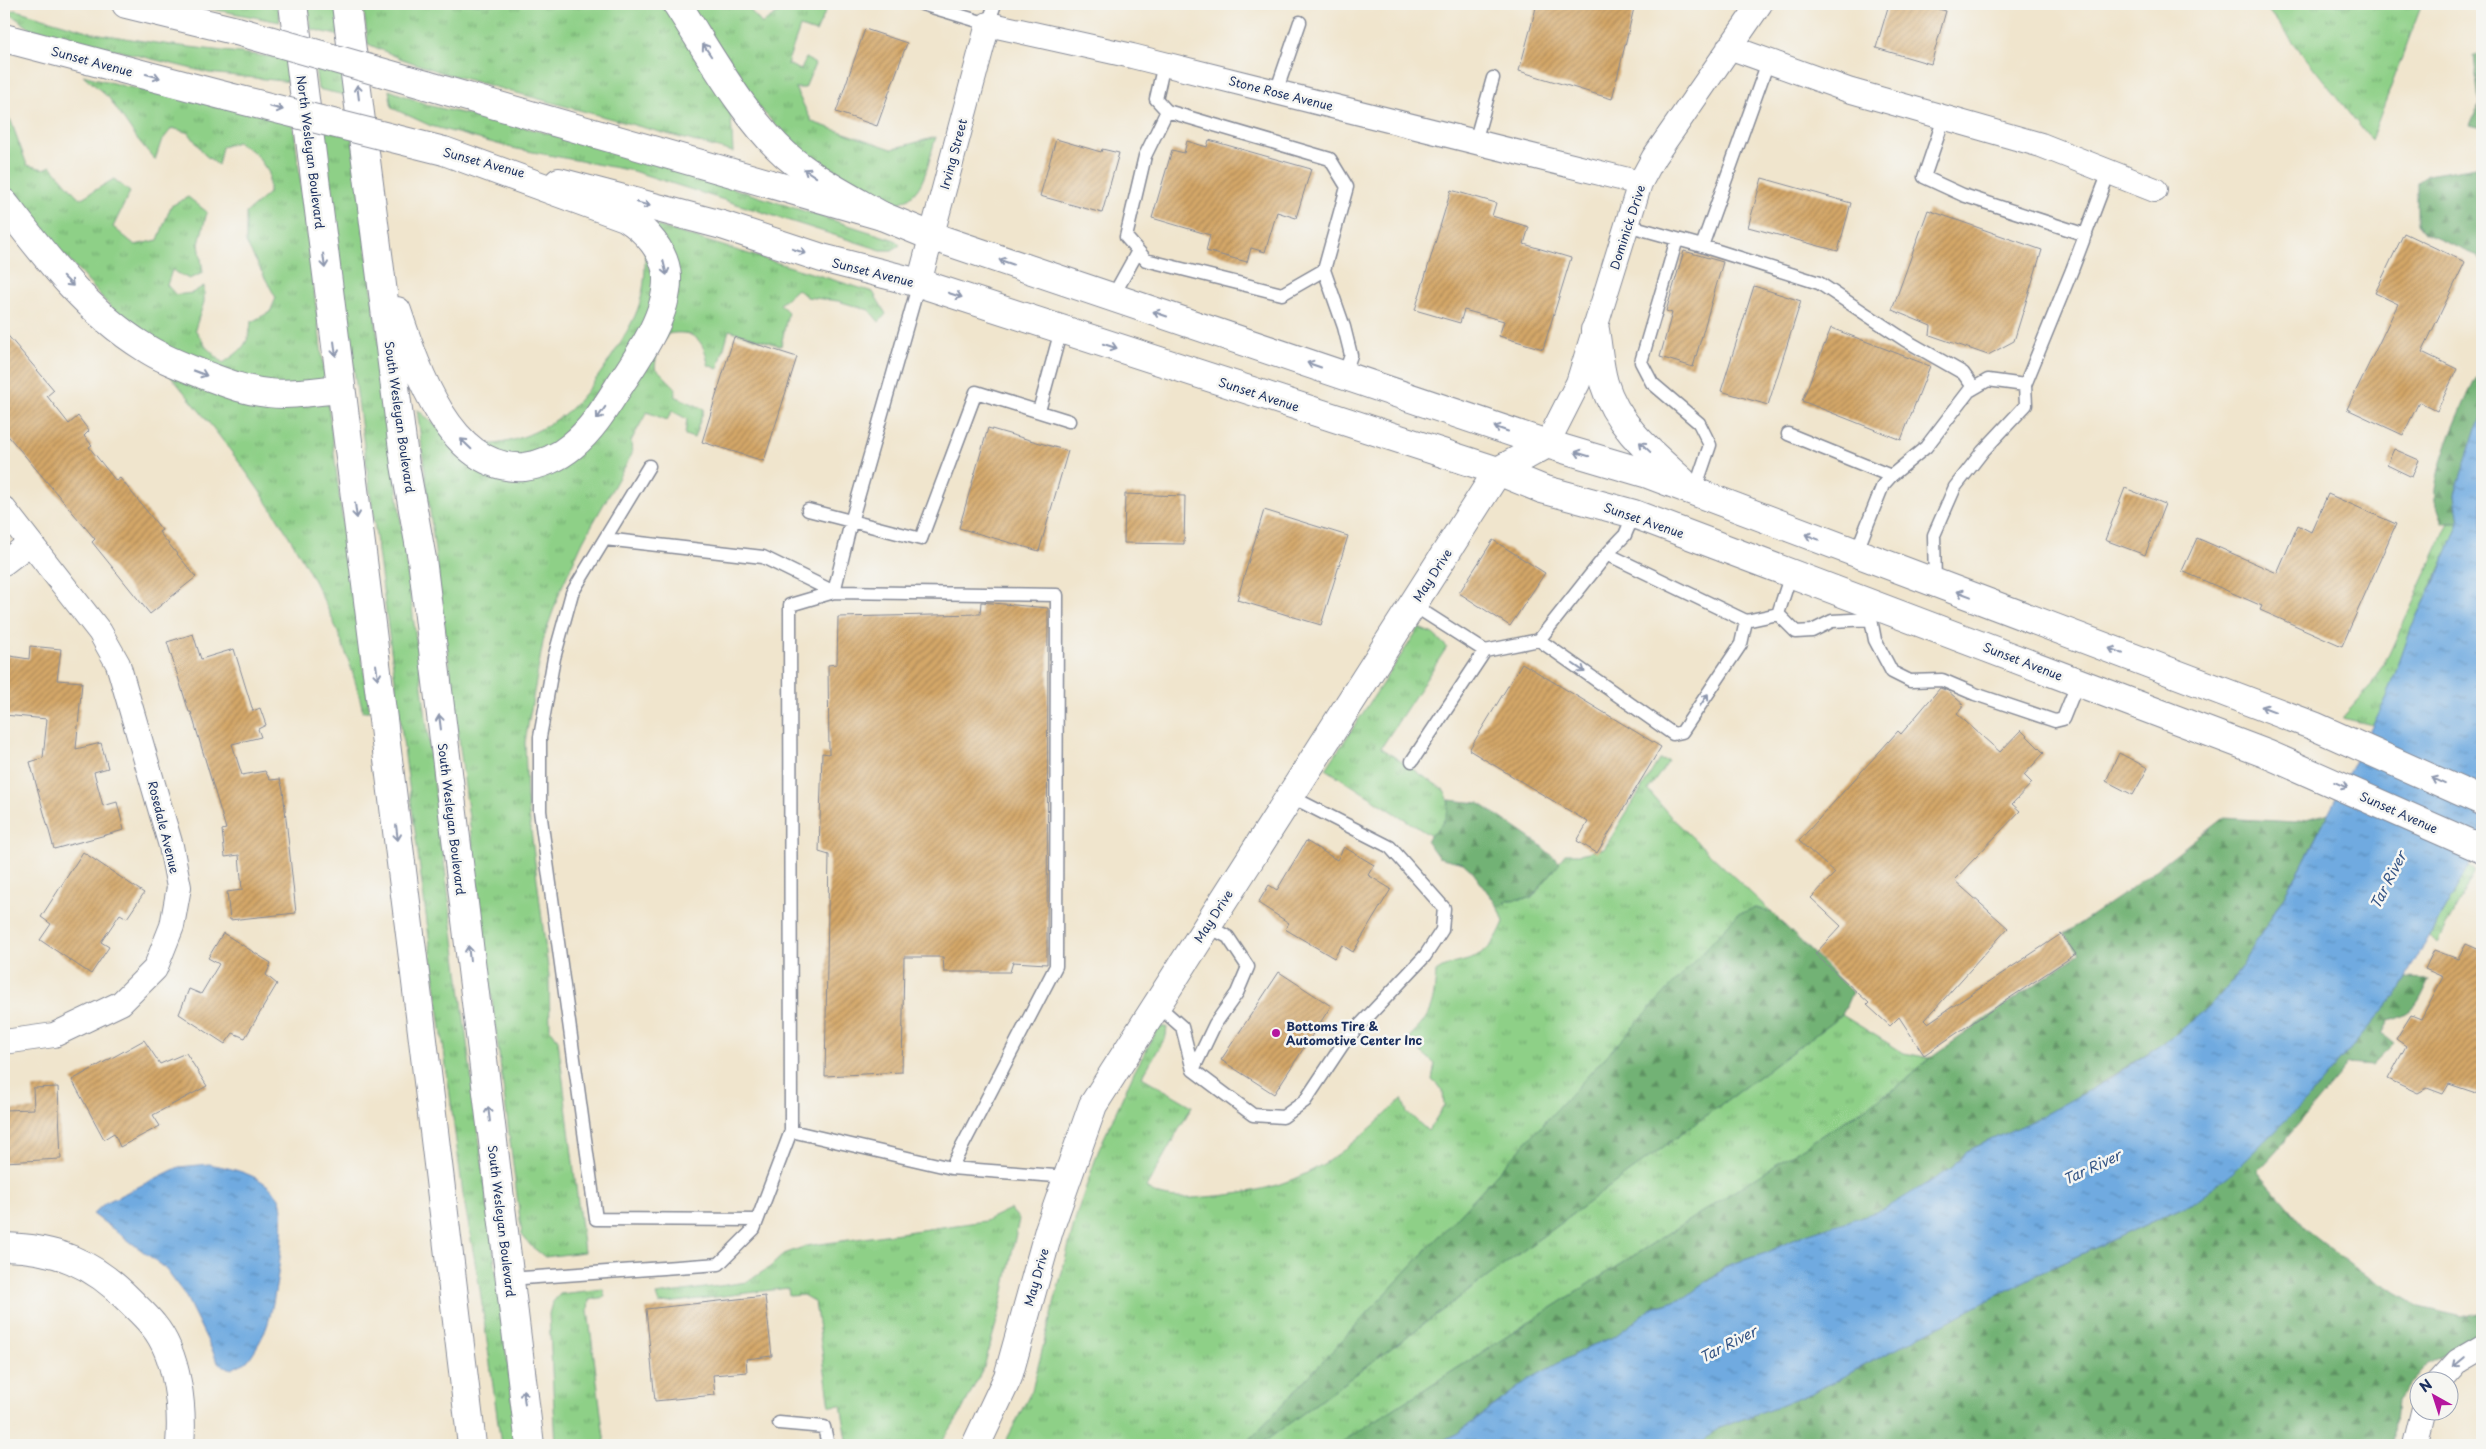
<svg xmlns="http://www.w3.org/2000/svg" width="2486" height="1449" font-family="'Playpen Sans',sans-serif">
<defs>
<pattern id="grass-tufts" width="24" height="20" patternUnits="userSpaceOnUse" patternTransform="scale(1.25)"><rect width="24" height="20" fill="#8ed087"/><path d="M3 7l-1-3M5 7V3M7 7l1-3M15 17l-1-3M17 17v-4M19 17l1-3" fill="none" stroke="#73a972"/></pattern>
<pattern id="forest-firs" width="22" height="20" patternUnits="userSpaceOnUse" patternTransform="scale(1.25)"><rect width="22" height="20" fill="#72b274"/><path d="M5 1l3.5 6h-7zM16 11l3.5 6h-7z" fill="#5d9162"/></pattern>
<pattern id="water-ripples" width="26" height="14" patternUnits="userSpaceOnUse" patternTransform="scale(1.25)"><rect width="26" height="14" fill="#6faae0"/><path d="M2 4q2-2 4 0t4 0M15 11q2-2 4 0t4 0" fill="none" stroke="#5a8bb9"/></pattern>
<pattern id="building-hatch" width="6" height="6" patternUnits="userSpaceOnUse" patternTransform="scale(1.25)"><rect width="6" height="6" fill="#d4a768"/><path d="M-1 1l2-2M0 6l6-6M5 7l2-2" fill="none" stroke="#ab8859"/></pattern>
</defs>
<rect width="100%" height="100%" fill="#f6f6f2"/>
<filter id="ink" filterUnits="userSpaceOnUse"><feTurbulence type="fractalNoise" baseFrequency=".02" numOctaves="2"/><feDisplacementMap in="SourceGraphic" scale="10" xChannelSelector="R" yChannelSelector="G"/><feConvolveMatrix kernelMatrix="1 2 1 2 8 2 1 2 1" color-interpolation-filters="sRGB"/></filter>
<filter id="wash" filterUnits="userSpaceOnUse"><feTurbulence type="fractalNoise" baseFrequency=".0096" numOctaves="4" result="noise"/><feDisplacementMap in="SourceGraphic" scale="20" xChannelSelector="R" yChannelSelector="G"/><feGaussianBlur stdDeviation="1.12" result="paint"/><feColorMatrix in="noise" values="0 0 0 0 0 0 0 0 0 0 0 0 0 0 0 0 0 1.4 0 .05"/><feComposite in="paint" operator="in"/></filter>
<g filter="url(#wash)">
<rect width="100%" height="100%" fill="#f0e5cd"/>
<path fill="url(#grass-tufts)" stroke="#548072" d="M185,4h92l3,18z
M308,4h28l4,32 -29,-7z
M363,4h304l63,95 3,53 -293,-80 -38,-13 -34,-15z
M688,4h57l17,20 22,-15 -1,-5h46l-13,28 -16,-5 -13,37 14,6 5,-12 9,6 -10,24h-10l17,34 80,27 44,-12c-11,33 -10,63 -49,69l-85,-52 -45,-49z
M2263,4h159l-51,136z
M16,10l78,23 62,10 134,16 2,23 -83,-9 -178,-44 -25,-18z
M315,67l30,7 4,22 -31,-7z
M83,75l41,11 169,35 52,420 25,170h-7c-46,-202 -229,-371 -359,-525v-75l7,10 16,44 17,4 7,-3 29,33 34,-20 16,13 -17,35 22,18 23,-5 13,-34 17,-9 19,15 -8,32 4,29 -14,6 -17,-9 -5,15 9,10 16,-2 12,-7v16l-9,27 11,18 17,16c18,-12 26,-18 28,-41l19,-10 6,-14 -30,-55v-30l23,-20v-20l-14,-20 -18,-11 -15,5 -4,18 -13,-10 -16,-22 -17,-5 -11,14 -6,18 -20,-24 -26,-38z
M389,90l42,16 104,24 109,30 251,80 5,5 -8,5h-11l-248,-79 -121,-23 -81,-22 -39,-18z
M322,128l30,6 166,1311h-17l-21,-155 -17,-96z
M641,221l232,71 13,22 -7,8 -10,-12 -31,-9 -31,-4 -10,-8 -17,15 8,8 -7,34 -52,-16 -11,39 -10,-4c-3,-25 -15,-36 -40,-31l-11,18 -2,15 20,20v9l29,13 -10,29 -9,-3 2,-16 -15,-8 -5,9 -20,-8 -16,29 1,13 -49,87 -23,50 -16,46 -19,105 2,56 22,178 1,53 8,11 26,212 -39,5 -14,-11 -9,-11 -105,-826c11,10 33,29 46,33 34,9 73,-7 100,-27 24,-17 63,-77 74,-104 11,-28 9,-62 4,-90z
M2449,523h10l-9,24 -40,85 -23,65 -14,28 -31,-7 28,-31 19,-33z
M1419,628l14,6 14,13 -66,101 63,42c11,19 1,32 -13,46l-105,-67z
M1659,760l10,1 -21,29 23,27 100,95 -16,-4 -17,7 -493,530h-241l28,-55 45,-177 22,-64 34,-75 26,-47h8l-1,9 -24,41 50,29 -46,82c16,12 40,11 59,9 94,-6 131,-35 197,-98l5,13 21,19 16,-25 -1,-16 -11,-10 3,-16 -17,-15 -9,-12c23,-20 25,-35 27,-65 14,-11 35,-9 48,-20 10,-8 15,-19 20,-30l-5,-14 10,-8 23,-2 33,-44h14l25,-5z
M2469,866l6,6 -38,71 -7,-7z
M1842,1015l62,38 26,5 -34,30 -559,357h-77z
M1010,1209l9,10 -19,91 -16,57 -24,47 -20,31h-92l-7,-40 -11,1 -15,-104 -12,-7 -14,1 -1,-8 -129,16 -3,-9 91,-13 23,-15 14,-13 22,-8 179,-25z
M603,1289l2,8 -16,3 -1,10 17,135h-49l-7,-131 3,-11 8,-9z"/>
<path fill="url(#forest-firs)" stroke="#467069" d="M2482,53v75l-12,-3 9,-21 -5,-49z
M2482,166v95l-4,-5 -54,-23 -7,-9v-42l10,-7z
M2482,367v51l-6,10 -21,66 4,29h-17c-2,-7 -6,-15 -7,-22 -4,-30 32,-107 47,-134z
M1449,800l30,3 60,41 21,19 -29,35 -22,2 -10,8 -27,-37 -9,-8 -25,-6 -12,-17c14,-13 23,-21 23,-40z
M2328,813l-28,56 -68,113 -21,24 -37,30 -89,57 -49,26 -69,32 -15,17 -67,42 -82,25 -37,18 -38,12 -42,32 -35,12 -37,28 -26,10 -60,33 -70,53 -20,10 -13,2h-88l559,-357 34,-30 150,-105 -16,-19 61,-41 97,-75 73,4z
M1755,908l16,4 81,80 -10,23 -582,430h-15l493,-531z
M2406,978l24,1c-12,24 -13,34 -41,42l-7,13 12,9 -23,23 -23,-2 -73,88 -18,19 52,61 53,41 57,34 43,10 20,-5v26l-17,6 -37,20 -16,18 -15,19 -4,44h-693l16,-16 96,-36 224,-118 156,-72 116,-105 87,-101z"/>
<path fill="url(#water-ripples)" stroke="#456c9f" d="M2482,418v417l-13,31 -74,131 -87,101 -76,75 -40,30 -156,72 -224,118 -96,36 -16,16h-275l13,-2 20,-10 70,-53 60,-33 26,-10 37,-28 35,-12 43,-32 37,-12 37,-18 82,-26 67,-41 15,-17 69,-32 70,-38 68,-45 37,-31 21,-23 68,-113 87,-172 23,-65 31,-64 18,-45 -4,-29 21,-66z
M209,1164c25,5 55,11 70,34 10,17 -4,107 -12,128 -2,7 -15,31 -21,36 -4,2 -9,4 -14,7l-13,-5 -34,-69 -21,-28 -71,-53 12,-11 74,-36z"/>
<g id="blocks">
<path fill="url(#building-hatch)" d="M1537,4h98l-23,95 -93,-28z
M1889,4h47l-1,4 11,3 -15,53 -55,-16z
M865,29l42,14 -30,83 -41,-14z
M1056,139l45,13 1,-3 17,4 -17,60 -62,-17z
M1209,140l102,29 -15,49 -19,-6 -12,40 -14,-4 -4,14 -41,-11 4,-16 -58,-17 20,-68 12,3 3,-12 20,6z
M1762,178l89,25 -13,48 -90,-24z
M1451,190l45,13 -4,13 37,11 -5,17 47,14 -28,91 -44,-13 5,-15 -40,-11 -4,13 -45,-13z
M1928,210l114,40 -28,91 -26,14 -58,-20 1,-9 -39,-16z
M2404,233l61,29 -43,90 35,17 -20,42 -18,-9 -16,33 -56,-26 51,-105 -23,-11z
M1684,251l39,11 -30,105 -33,-10 12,-44 -6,-2z
M1754,286l47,15 -33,104 -47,-14z
M1831,328l99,38 -29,74 -99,-39z
M4,331l50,59 -7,6 22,28 9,-8 11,15 -5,5 8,9 -3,2 27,34 4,-3 42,52 -3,2 37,45 -46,37 -58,-72 3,-3 -91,-108z
M734,337l63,20 -33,104 -62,-19z
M988,428l80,23 -29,100 -80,-23z
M2394,449l25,11 -7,17 -25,-12z
M2125,488l40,16 -20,51 -40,-15z
M1125,494l60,2 -1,48 -60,-1z
M2328,494l68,30 -54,122 -82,-36 2,-4 -80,-35 15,-33 80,35 21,-48 13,7z
M1264,510l84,26 -27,89 -84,-25z
M1493,540l52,33 -35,53 -51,-33z
M981,602l67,6 -1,356 -34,-2 -3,10h-66l-1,-15h-39l-2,115 -77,4 4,-221 -10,-3 3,-99 7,1 -1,-89 9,-1 1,-47 142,-3z
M193,634l8,25 33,-10 19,62 7,-3 6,17 -8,4 3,8 -29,7 10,31 23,-4 5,9 10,-1 3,11 13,123 -66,7 -3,-28 15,-2 -3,-35 -14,2 -3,-27 4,-1 -35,-117h-2l-22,-70z
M30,646l31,3 -4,31 25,2 -6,67 25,-6 7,25 -14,4 9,34 14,-4 7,28 -70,19 -24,-87 13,-4 4,-39 -43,-4v-60l25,4z
M1522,663l139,84 -64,106 -20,-12 11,-19 -119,-72z
M1940,688l8,3 16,14 -7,9 43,38 21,-22 23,23 -20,22 8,8 -20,21 8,7 -66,69 54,48 -83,92 3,3 133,-89 15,20 -152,101 -25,-38 -9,9 -23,-21 2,-2 -54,-49 26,-28 -30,-28 24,-25 -36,-32 99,-110 3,3z
M2119,753l29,15 -15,27 -27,-14z
M1306,841l31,19 7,-13 30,18 -6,10 23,14 -38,63 -11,-7 -8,13 -49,-29 4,-6 -31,-20 11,-18 8,5z
M83,852l61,41 -17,25 -7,-4 -19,28 8,5 -18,27 -51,-34 11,-16 -10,-7z
M223,933l48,30 -5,12 11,9 -32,54 -12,-5 -8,11 -46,-30 10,-25 12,5 18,-30 -11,-6z
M2466,944l16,7v144l-33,-11 -6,10 -16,-6 -9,5 -30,-14 18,-33 -10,-7 15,-24 10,4 22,-42 -18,-8 9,-19 24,9z
M1279,972l52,34 -57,88 -53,-34z
M144,1040l16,24 26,-11 21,33 -54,29 7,11 -40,21 -6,-14 -10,6 -32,-59z
M58,1087l3,72 -57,3v-52l30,-1 -1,-21z
M765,1296l7,60 -26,3 1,13 -34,3 2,20 -60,6 -9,-92z"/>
</g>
</g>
<g filter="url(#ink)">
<use href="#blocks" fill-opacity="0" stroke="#868a96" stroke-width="1"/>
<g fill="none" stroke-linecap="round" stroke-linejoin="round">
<defs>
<path id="service" d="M922,4l66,20 7,-20
M1768,62l-66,184 117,37 86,57 58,33 11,15
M1164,64l-8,35 11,12 163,48 17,28 -23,83 20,57 7,28 -7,21
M1276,92l24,-70
M1167,111l-22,45 -19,81 20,23 136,34 42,-24
M1944,118l-20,59 39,18 123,40
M1475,142l18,-64
M1627,225l75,21
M1677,239l-36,123 11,21 47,40 11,22 -16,47
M1112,298l26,-47
M2025,385l47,-115 37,-98
M1039,411l22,-81
M1788,434l103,42
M649,466l-77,127 -18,65 -14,79v74l56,408 161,1
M808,510l113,29 55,-147 93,29
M605,539l158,18 71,35 223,3 -1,371 -105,202
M1856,553l27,-68 8,-9 35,-29 43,-56 19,-11 37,5 1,20 -43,46 -28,36 -21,48 1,48
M1607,554l139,67 32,-7 13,-40
M1872,604l-1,15 4,21 17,32 18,9 32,-1 33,14 80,27 8,-2 15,-37
M1413,605l72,46 54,-11 68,-86 18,-19 9,-21
M1778,614l18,18 16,-1 20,-10 39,-2
M1539,640l134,94 9,-2 59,-88 5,-23
M1412,761l73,-110
M1157,1005l25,22 11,43 60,45 30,2 22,-16 40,-60 80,-85 17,-26 2,-22 -54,-61 -100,-51
M1193,1070l22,-46 22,-31 11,-26 -20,-30 -21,-11
M791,1131l160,37 117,9
M509,1279l210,-15 35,-35 37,-98 -1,-526 44,-13 17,-70 68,-239
M779,1423l45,4 4,18"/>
<path id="minor" d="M1729,47l119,43 193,55 114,45
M919,283l69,-259 144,32 508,127
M1547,444l31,-61 62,-200 14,-26 106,-153
M4,509l96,123 18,32 53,182 8,41 -7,39 -17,43 -34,34 -67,32 -50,7
M4,563l26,-20
M2439,1382l19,-21 24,-14
M2415,1445l8,-33"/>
<path id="tertiary" d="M4,1247c52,1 89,16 125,53 8,8 17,16 24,25 25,30 30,83 27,120"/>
<path id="secondary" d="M976,1445l32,-68 41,-147 44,-125 405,-634 49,-27"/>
<path id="primary" d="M126,4l111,27
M4,38l225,59
M426,85l456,131 49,20 616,208 98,29 669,253 168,75
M559,182l163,43 100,33 97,25 579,188 44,18 92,25 633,240 215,95
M1595,330c3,17 4,36 9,53 13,43 46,69 78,98"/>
<path id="trunk" d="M293,4l122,970 57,471
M346,4l59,461 17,94 108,886
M677,4c30,46 68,115 109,151 29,25 63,42 96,61
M4,203c40,52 83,109 140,144 18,12 38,19 58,27 22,8 43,17 66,19 23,3 49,-2 72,-4
M397,311c19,57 53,161 127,156 17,-2 35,-10 48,-21 21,-17 35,-41 49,-63 20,-30 47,-69 46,-106 -1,-25 -22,-48 -42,-60l-181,-66"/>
</defs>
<use href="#service" stroke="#868a96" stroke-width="15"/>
<use href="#minor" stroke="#868a96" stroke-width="26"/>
<use href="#tertiary" stroke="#868a96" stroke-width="30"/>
<use href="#secondary" stroke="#868a96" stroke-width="30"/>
<use href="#primary" stroke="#868a96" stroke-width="30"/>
<use href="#trunk" stroke="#868a96" stroke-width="30"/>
<use href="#service" stroke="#fff" stroke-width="12"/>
<use href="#minor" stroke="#fff" stroke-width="24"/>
<use href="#tertiary" stroke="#fff" stroke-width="28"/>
<use href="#secondary" stroke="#fff" stroke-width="28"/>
<use href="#primary" stroke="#fff" stroke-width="28"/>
<use href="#trunk" stroke="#fff" stroke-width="28"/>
<defs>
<path id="primary-bridge" d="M237,31l189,54
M229,97l215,54"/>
</defs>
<use href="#primary-bridge" stroke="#868a96" stroke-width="30" stroke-linecap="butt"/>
<use href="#primary-bridge" stroke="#fff" stroke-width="28"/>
</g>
<defs><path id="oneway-shaft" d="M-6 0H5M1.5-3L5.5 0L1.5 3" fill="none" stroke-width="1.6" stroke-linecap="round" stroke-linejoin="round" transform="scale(1.25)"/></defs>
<g stroke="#8d97ae">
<use href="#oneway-shaft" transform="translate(707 50) rotate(-124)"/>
<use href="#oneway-shaft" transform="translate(153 76) rotate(15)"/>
<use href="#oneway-shaft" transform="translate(358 92) rotate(-97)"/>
<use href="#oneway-shaft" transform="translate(276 108) rotate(14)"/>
<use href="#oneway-shaft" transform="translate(810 173) rotate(-146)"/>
<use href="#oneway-shaft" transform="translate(643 204) rotate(15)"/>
<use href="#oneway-shaft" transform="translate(799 251) rotate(18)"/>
<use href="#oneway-shaft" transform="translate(324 261) rotate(83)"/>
<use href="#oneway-shaft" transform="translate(1006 262) rotate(-161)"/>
<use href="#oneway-shaft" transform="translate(665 268) rotate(76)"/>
<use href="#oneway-shaft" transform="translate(68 281) rotate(45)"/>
<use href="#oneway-shaft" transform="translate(955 295) rotate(18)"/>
<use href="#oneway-shaft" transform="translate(1160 314) rotate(-161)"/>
<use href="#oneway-shaft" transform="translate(1110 346) rotate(18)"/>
<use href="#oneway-shaft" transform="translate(335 349) rotate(83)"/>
<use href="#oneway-shaft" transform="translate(1314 365) rotate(-161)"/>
<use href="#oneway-shaft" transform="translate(200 373) rotate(21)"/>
<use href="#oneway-shaft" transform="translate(601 413) rotate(125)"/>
<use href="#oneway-shaft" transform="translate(1501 429) rotate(-161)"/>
<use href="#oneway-shaft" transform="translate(466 444) rotate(-136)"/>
<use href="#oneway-shaft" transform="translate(1645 447) rotate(-137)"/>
<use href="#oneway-shaft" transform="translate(1582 454) rotate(-163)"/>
<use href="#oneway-shaft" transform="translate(356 511) rotate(83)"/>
<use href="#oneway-shaft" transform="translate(1812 537) rotate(-159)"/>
<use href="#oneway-shaft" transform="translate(1964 594) rotate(-159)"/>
<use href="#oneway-shaft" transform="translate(2116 651) rotate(-159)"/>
<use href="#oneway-shaft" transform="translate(1579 668) rotate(35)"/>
<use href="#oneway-shaft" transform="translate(377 672) rotate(83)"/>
<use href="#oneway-shaft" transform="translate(1704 700) rotate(-56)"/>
<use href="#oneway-shaft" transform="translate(2268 709) rotate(-159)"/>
<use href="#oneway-shaft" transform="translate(440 722) rotate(-97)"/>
<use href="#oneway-shaft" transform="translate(2438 781) rotate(-156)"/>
<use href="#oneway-shaft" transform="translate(2341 785) rotate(24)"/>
<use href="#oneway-shaft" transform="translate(397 833) rotate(83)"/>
<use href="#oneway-shaft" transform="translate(469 953) rotate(-97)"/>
<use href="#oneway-shaft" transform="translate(489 1114) rotate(-97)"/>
<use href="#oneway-shaft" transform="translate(2459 1362) rotate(140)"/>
<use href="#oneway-shaft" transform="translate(524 1397) rotate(-97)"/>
</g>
</g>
<circle fill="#b5179e" stroke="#f6f6f2" stroke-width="2" cx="1276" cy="1033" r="5"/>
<g text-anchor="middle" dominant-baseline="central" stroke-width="5" stroke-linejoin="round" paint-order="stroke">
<g font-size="12" fill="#1b2f5e" stroke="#f6f6f2">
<text transform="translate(92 61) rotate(15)">Sunset Avenue</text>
<text transform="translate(1281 93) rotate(14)">Stone Rose Avenue</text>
<text transform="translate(311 152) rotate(83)">North Wesleyan Boulevard</text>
<text transform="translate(953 154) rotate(-75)">Irving Street</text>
<text transform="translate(484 162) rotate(15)">Sunset Avenue</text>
<text transform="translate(1627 227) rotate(-72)">Dominick Drive</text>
<text transform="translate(873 272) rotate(14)">Sunset Avenue</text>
<text transform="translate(1259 394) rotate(18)">Sunset Avenue</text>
<text transform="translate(400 417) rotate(82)">South Wesleyan Boulevard</text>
<text transform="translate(1644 520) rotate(19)">Sunset Avenue</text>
<text transform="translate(1432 575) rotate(-57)">May Drive</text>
<text transform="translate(2023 661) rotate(21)">Sunset Avenue</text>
<text transform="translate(2399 812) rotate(24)">Sunset Avenue</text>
<text transform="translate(452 819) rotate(83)">South Wesleyan Boulevard</text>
<text transform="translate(164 827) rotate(76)">Rosedale Avenue</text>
<text transform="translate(1213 916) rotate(-57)">May Drive</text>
<text transform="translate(502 1221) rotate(83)">South Wesleyan Boulevard</text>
<text transform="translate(1036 1277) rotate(-74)">May Drive</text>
</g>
<g font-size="12" font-weight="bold" fill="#1b2f5e" stroke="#f6f6f2" text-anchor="start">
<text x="1286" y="1026">Bottoms Tire &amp;<tspan x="1286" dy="14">Automotive Center Inc</tspan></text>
</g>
<g font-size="14" font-style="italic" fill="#345485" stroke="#f6f6f2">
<text transform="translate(2388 880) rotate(-63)">Tar River</text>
<text transform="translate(2092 1167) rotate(-25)">Tar River</text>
<text transform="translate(1728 1344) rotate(-27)">Tar River</text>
</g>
</g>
<rect width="2486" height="1449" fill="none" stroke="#f6f6f2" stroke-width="20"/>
<g transform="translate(2434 1396) rotate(321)"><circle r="24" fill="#f6f6f2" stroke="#9ea6b7"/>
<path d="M0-4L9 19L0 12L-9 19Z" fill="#b5179e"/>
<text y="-8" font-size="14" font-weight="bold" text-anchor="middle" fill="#1b2f5e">N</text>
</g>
</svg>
